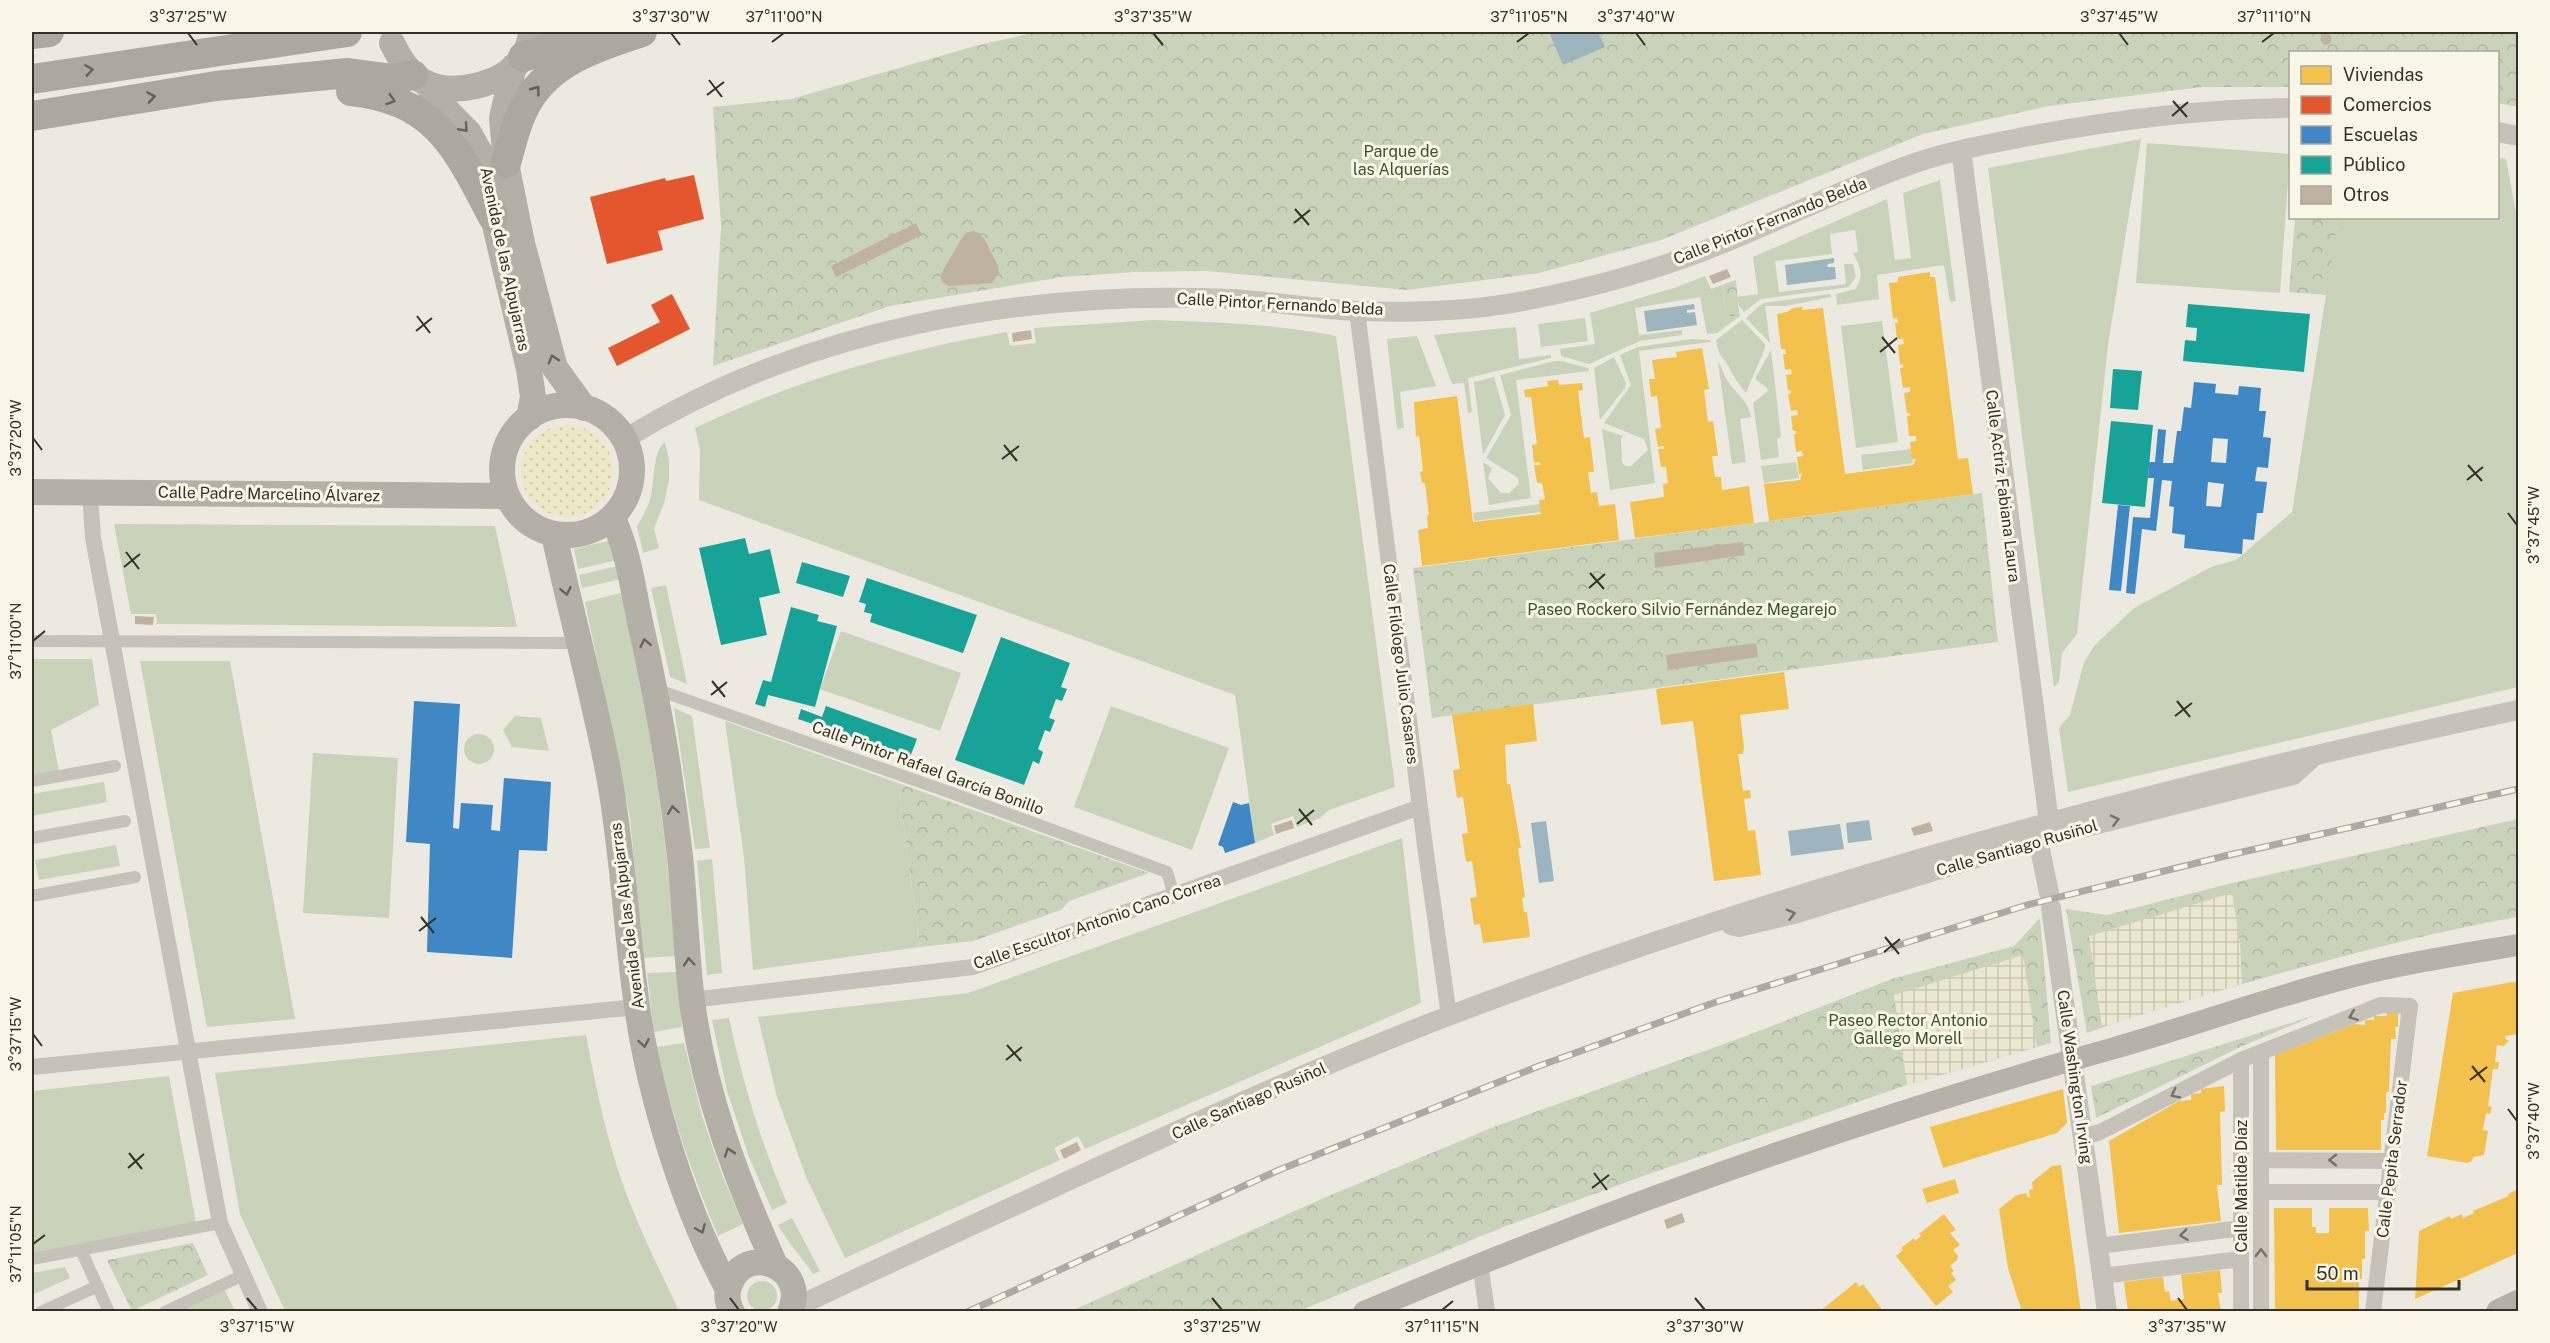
<svg xmlns="http://www.w3.org/2000/svg" width="2550" height="1343" font-family="'Public Sans',sans-serif">
<defs>
<pattern id="sand-dots" width="8" height="8" patternUnits="userSpaceOnUse" patternTransform="scale(1.5)"><rect width="8" height="8" fill="#ede9c6"/><path d="M2 2h.1M6 6h.1" fill="none" stroke="#ccc8aa" stroke-width="1.8" stroke-linecap="round"/></pattern>
<pattern id="park-crowns" width="20" height="18" patternUnits="userSpaceOnUse" patternTransform="scale(1.5)"><rect width="20" height="18" fill="#c8d3ba"/><path d="M2 6a3 3 0 1 1 6 0M12 15a3 3 0 1 1 6 0" fill="none" stroke="#acb5a0"/></pattern>
<pattern id="plaza-grid" width="8" height="8" patternUnits="userSpaceOnUse" patternTransform="scale(1.5)"><rect width="8" height="8" fill="#ebe6cf"/><path d="M0 4h8M4 0v8" fill="none" stroke="#cac6b2"/></pattern>
</defs>
<rect width="100%" height="100%" fill="#eceae0"/>
<path fill="#c8d3ba" d="M2141,139l-33,206 -31,289 -15,19 -3,29 -5,5 -66,-519z
M2147,143l143,11 -10,139 -144,-10z
M2498,158l8,1 12,64v464l-450,105 -9,-64 11,-13 14,-53 11,-17 39,-37 77,-41 25,-7 56,-48 46,-294h160z
M1940,180l16,121 -6,1 -6,-37 -67,10 2,24 -42,6 -1,-11 19,-5c10,-14 5,-22 -2,-36l5,-1 -3,-22 -25,4 2,20 -57,7 4,31 67,-8 -2,-20h9l3,13 -7,10 -88,12 -17,13 -5,-6 -2,-9 21,-3 -5,-37 134,-58 8,61 16,-2 -8,-65z
M1705,276l6,13 11,-4 4,29 7,2 6,-4 1,4 -23,17 -10,1 -7,-37 -65,11 4,27 43,-5v5l-42,6 -51,23 -28,-8 -1,-7 35,-5 -5,-31 87,-26z
M1830,294l1,3 -45,9h-21l5,37 -24,-25 17,-15z
M1585,318l3,23 -47,6 -3,-23z
M1153,320c61,2 123,4 183,16l59,451 -66,23 -9,8 -23,9 -4,-11 -22,8 3,11 -19,8 -20,-148 -536,-195 1,-50 -5,-22c100,-48 203,-77 312,-96l3,14 26,-3 -2,-15z
M1742,320l23,24v4l-19,45c-8,-10 -12,-15 -17,-26 -7,-13 -10,-8 -13,-27z
M1882,321l16,121 -42,6 -15,-122z
M1516,327l3,32 32,-4v3l-83,20 4,34 -4,1 -4,-30 -12,1 -18,-49z
M1417,336l19,50 -36,6 4,36 -7,1 -10,-90z
M1692,339l18,1v2l-71,9 16,132 -45,7 -8,-61 21,7 -2,3 1,24 4,3h5l17,-16 -4,-11 -40,-16 27,-38 -11,-30 18,-8z
M1771,350l10,87 -4,2 2,18 -18,3 -8,-57 15,-12 -1,-3 -12,-9z
M1614,357l12,26 -1,5 -25,32 -6,-52z
M1554,361h8l26,7 1,3 -73,9 15,118 -42,7 -6,-43 9,6 -4,10 13,15h8l10,-9 -1,-6 -32,-20 25,-43 -11,-40z
M1718,362c5,6 5,12 9,18 9,14 21,20 24,37l-11,2 6,43 -14,2z
M1494,377l11,38 -22,40 -9,-73z
M665,442l4,18v21l-5,22 -10,26 5,19 -16,5 -6,-27c5,-8 10,-17 13,-26 5,-17 2,-49 15,-58z
M1911,449l2,14 -50,7 -2,-15z
M1796,462l3,16 -35,5 -3,-17z
M1540,504l1,8 -67,9 -1,-8z
M114,524l381,2 22,101 -360,-3 -1,-10h-25z
M612,540l5,20 -39,9 -4,-20z
M618,566l3,13 -39,9 -3,-13z
M666,585l21,99 -17,-7 -19,-89z
M624,592c25,121 42,242 53,364l-34,2 -13,-141 -45,-215z
M841,631l120,42 -21,58 -120,-42z
M32,659h60l7,46 -48,25 8,41 -27,4z
M140,661h90l65,358 -88,8z
M1111,706l118,42 -37,102 -118,-43z
M674,708l18,8 18,132 -15,1z
M515,716l26,2 8,33 -37,-4 -9,-17z
M725,721l173,62 22,164 -167,23 -9,-113z
M464 749a15 15 0 1 1 30 0a15 15 0 1 1-30 0Z
M313,753l85,5 -9,160 -86,-5z
M104,782l3,20 -75,14v-22z
M1402,838l19,165 -336,146 -7,-13 -24,12 6,12 -215,98 -38,-79 -30,-82 -19,-80 210,-24z
M116,845l4,21 -81,14 -4,-20z
M712,859l10,114 -15,2 -10,-114z
M677,972l5,55 -28,5 -7,-59z
M729,1018c14,65 32,125 58,185l-15,7 -23,-53 -22,-66 -15,-71z
M586,1035c9,47 18,93 33,138 16,48 39,93 60,138h-394l-45,-97 -25,-141z
M684,1043l18,73 19,56 22,52 -25,12c-26,-62 -47,-123 -62,-189z
M169,1076l27,147 -164,31v-163z
M792,1218l28,53 -7,3c-12,-18 -25,-31 -35,-49z
M65,1267l5,11 -38,17v-22z
M747 1296a15 15 0 1 1 30 0a15 15 0 1 1-30 0Z
M224,1289l11,22 -59,1z"/>
<path fill="url(#sand-dots)" d="M521 471a46 46 0 1 1 92 0a46 46 0 1 1-92 0Z"/>
<path fill="url(#park-crowns)" d="M1037,32h1481v75l-20,-4v-51h-208v35h-88l-153,19 -126,28 -262,106 -122,33 -132,17 -200,-19 -72,1 -73,5 -172,29 -177,60 8,-140 -8,-119 78,-8 184,-53z
M2295,218h43l-11,77 -38,-3z
M1736,280l3,32 -6,5 -7,-3 -4,-29z
M1982,493l16,149 -566,76 -19,-150z
M898,783l251,90 -80,28 -8,9 -88,31 -53,6z
M2518,819v98c-82,14 -163,36 -244,58 -62,18 -126,35 -187,58l-21,-124 41,6 125,-32z
M2040,918l11,125 -144,42 -258,89 -143,52 -207,85 -230,1 257,-115 170,-71 250,-90 146,-57 122,-33z
M2316,1015l-78,33 -142,70 -5,-32z
M193,1243l15,32 -76,36 -25,-51z"/>
<path fill="url(#plaza-grid)" d="M2232,893l8,49 2,42 -140,43 -13,-91z
M2023,955l14,92 -130,38 -13,-90z"/>
<path fill="#9cb5be" d="M1549,32h49l7,15 -42,18z
M1834,258v5l-6,1 -1,3h8l1,12 -49,6 -2,-20z
M1694,304l1,5 -8,1v3l8,-1 2,13 -50,7 -3,-21z
M1869,820l3,20 -24,3 -2,-20z
M1546,821l8,60 -15,2 -8,-60z
M1840,824l4,25 -53,7 -3,-25z"/>
<path fill="#f2c14e" d="M1930,272v5h5l23,182 10,-1 5,36 -204,27 -5,-37 36,-4 2,-7 -3,1 -2,-17 6,-1 -1,-5 -6,1 -2,-18h2v-3h-3l-2,-15 7,-1 -1,-5 -6,1 -3,-17 3,-1v-3l-3,1 -2,-16 6,-1 -1,-5 -6,1 -2,-16h3l-1,-5h-4l-4,-35 10,-2 6,-4 9,-1v3l21,-2 22,166 68,-9 3,-6h-4l-2,-17 6,-1v-5h-7l-2,-20h3l-1,-3h-2l-3,-20 6,-1v-5l-7,1 -3,-20h3v-4l-3,1 -2,-20 6,-1 -1,-5h-6l-2,-16h3l-1,-5 -4,1 -4,-36 9,-1v-5z
M1702,348l7,41 -5,1 4,32 5,-1 5,35h-6l3,21h6l1,13 27,-4 5,37 -119,15 -5,-36 34,-5 -1,-13 5,-1 -2,-16h-5l-3,-18h6v-3l-6,1 -3,-18 6,-1 -4,-32 -6,1 -2,-18h6l-3,-19 25,-3 -1,-5z
M1558,380l1,5 23,-2 1,7 -5,1 6,47 6,-1 4,35h-6l3,21 6,-1 2,14 16,-2 4,36 -197,26 -4,-36 10,-2 -1,-13h2l-4,-32h-3l-2,-11 3,-1 -4,-35 -3,1 -2,-35 43,-6 16,126 68,-8 -2,-14 6,-1 -3,-16h-5l-3,-18h6v-3l-6,1 -2,-18 5,-1 -6,-47h-6l-1,-7 24,-4 -1,-5z
M1784,672l5,37 -49,6 4,31 -1,8h-5l5,37 7,-1 1,8 -7,1 4,32 7,-1 6,45 -47,6 -21,-160 -32,4 -5,-36z
M1533,704l4,37 -32,4 2,39h3l11,64h-3l7,49 -3,1 2,14h3l3,25 -47,6 -3,-19 -6,1 -2,-14 -2,-13 7,-1 -5,-36 -6,1 -4,-28 6,-1 -5,-36 -6,1 -4,-28 7,-1 -8,-54z
M2518,981v53l-13,2 1,4h3l-5,6 -7,-1 -2,17h4l-1,7h-5l-5,37 4,1 -2,7 -4,-1 -3,17 5,1 -4,24 -11,2 -1,4 -5,2 -40,-7 26,-163z
M2387,1013h11v14h-3l1,12h-5l-2,53h-3v21h-2v7h-3v30h-105l-1,-95 80,-31 10,1v-5h9v-4h13z
M2224,1086l1,25 -5,1 2,73h-5l4,36 -102,12 -10,-92 70,-40 12,-1v-6l10,-1v-4z
M2063,1089l4,34 -10,10 -114,35 -13,-41z
M2061,1165l20,147h-59l-14,-44 -9,-59 18,-14 10,-2v4h3l-1,-7 4,-1 -1,-7 20,-16z
M1955,1179l4,14 -32,10 -5,-14z
M2518,1189v64l-103,46 4,-68 31,-15 1,3 11,-5 1,4 11,-5 -1,-2 36,-15 -1,-2z
M2274,1208h38v19h4v6h13v-25h39l1,23h-4v28h-3v20h-3v33h-84z
M1944,1214l12,16 -6,3 10,12 -7,5 5,6 -1,4 -7,6 4,5 -3,2 5,7 -8,6 5,6 -17,14 -40,-50 7,-6 -2,-2 13,-10 1,3 6,-5 -2,-2z
M2220,1270l2,23h-4l3,19h-93l-4,-30 39,-5 2,15 4,-1 2,10 13,-2 -3,-24z
M1856,1282l3,5 4,-3 18,24 -3,4h-59z"/>
<path fill="#e4572e" d="M694,175l10,44 -46,12 5,19 -56,14 -17,-67 75,-19 1,3z
M672,294l18,35 -73,37 -9,-18 52,-26 -9,-17z"/>
<path fill="#3f88c5" fill-rule="evenodd" d="M2194,382l22,2 -1,9 23,2 1,-9 22,2 -2,23h7l-3,26 8,1 -3,30 -11,-1 -2,14 12,1 -4,31h-6l-3,27 -11,-1 -1,15 -58,-6 1,-13 -13,-2 2,-26 -5,-1 3,-25 -10,-1 -6,51 -14,-2 -7,65 -9,-1 7,-76 17,1 4,-40h-6l1,-16h6l3,-33 8,1 -3,33h10l4,-32h4l3,-24 7,1zM2213,438l15,1 -2,24 -15,-1zM2208,482l16,2 -3,23 -15,-1z
M2118,505l12,1 -9,85 -12,-1z
M414,701l46,3 -7,124 6,1 2,-26 32,2 -2,25 9,1 4,-53 47,4 -4,69 -28,-1 -7,108 -85,-6 3,-108 -24,-2z
M1233,802l8,3 8,-2 6,40 -30,10 -2,-6 -5,-2z"/>
<path fill="#17a398" d="M2188,304l122,10 -6,58 -121,-11 2,-21 11,1 1,-13 -11,-1z
M2113,369l29,2 -4,39 -28,-2z
M2111,421l42,4 -8,82 -43,-4z
M745,538l4,16 21,-5 10,44 -21,5 8,37 -46,10 -22,-97z
M802,562l48,14 -7,21 -47,-14z
M867,578l110,37 -14,38 -93,-31 2,-8 -8,-2 2,-8 -7,-2z
M791,607l28,8 -2,6 20,5 -22,81 -47,-12 -3,12 -10,-3 8,-24 8,2z
M1001,637l69,26 -9,24 6,2 -5,12 -6,-2 -7,19 6,2 -5,12 -5,-2 -7,19 5,3 -4,12 -6,-3 -9,24 -69,-25z
M826,706l91,33 -7,18 -112,-38 3,-10 21,8z"/>
<path fill="#bfb2a1" d="M2320.5 39a5.5 5.5 0 1 1 11 0a5.5 5.5 0 1 1-11 0Z
M916,223l6,12 -86,42 -5,-11z
M973,231l6,2 6,7 13,26 1,7 -7,10 -43,3 -7,-4 -1,-8 19,-33 6,-8z
M1727,269l4,8 -18,7 -4,-8z
M1031,330l1,9 -19,3 -1,-9z
M1743,542l2,13 -90,13 -1,-15z
M135,616l19,1 -1,8 -18,-1z
M1756,643l2,14 -90,13 -2,-15z
M1292,820l2,8 -18,6 -2,-8z
M1930,822l3,9 -19,5 -3,-8z
M1077,1142l4,8 -17,9 -4,-9z
M1682,1213l3,9 -18,7 -3,-9z"/>
<g fill="none" stroke-linecap="round" stroke-linejoin="round">
<path stroke="#c5c2b9" stroke-width="12" d="M32,641l533,2 14,-3
M655,689l294,103 218,80 7,23
M32,781l83,-15
M32,838l93,-17
M32,896l103,-19
M81,1250l28,62
M32,1259l188,-36
M41,1312l57,-26
M165,1312l78,-37"/>
<path stroke="#c5c2b9" stroke-width="16" d="M1357,311l68,535 24,170
M90,492l3,46 127,685 40,89
M692,1000l281,-33 447,-160
M2261,1052v260
M32,1067l605,-60
M2084,1137l16,-5 141,-72 140,-55 29,1 -37,306
M2261,1160l131,1
M2261,1192h126
M2098,1246l144,-18
M1480,1263l7,49
M2102,1276l139,-17
M2241,1312v-252"/>
<path stroke="#c5c2b9" stroke-width="20" d="M2498,132l20,4
M1961,150l88,672
M625,439c179,-111 399,-149 606,-140 43,2 86,11 130,12 53,2 110,0 163,-10 71,-14 141,-33 207,-61 62,-26 121,-55 184,-77 36,-12 73,-19 109,-26 88,-17 177,-28 266,-29
M2038,839l11,54
M2051,908l56,404
M1731,925l8,2 55,-13 244,-75 255,-64 20,-18
M794,1303l17,-3c82,-39 165,-76 248,-115 129,-59 259,-119 392,-170 347,-132 705,-228 1067,-305"/>
<path stroke="#b6b2aa" stroke-width="22" d="M1364,1312c243,-103 493,-192 747,-263 77,-22 151,-49 228,-69 59,-16 119,-25 179,-35"/>
<path stroke="#b4b0a8" stroke-width="26" d="M392,43c8,16 16,30 32,39 29,15 79,3 98,-24 5,-7 8,-18 9,-26
M514,66l-12,52 4,45 16,80 33,125 29,40
M427,83l7,14 35,36 14,25 10,59 36,152 4,28 -4,21
M502 470a65 65 0 1 1 130 0a65 65 0 1 1-130 0Z
M32,492l475,4
M612,517c16,32 21,71 28,105 18,78 31,155 40,234 5,48 6,97 12,145 12,93 45,179 83,264
M554,534c17,81 40,161 55,242 14,76 17,154 28,230 12,88 48,205 91,283
M732,1312c-5,-9 -6,-19 -2,-28 16,-43 80,-16 60,28
M2499,1312l19,-9"/>
<path stroke="#aba89f" stroke-width="30" d="M32,34l17,-2
M523,57l71,-25
M32,79l315,-47
M351,91c86,9 106,58 142,126
M32,116l184,-30 132,-13 45,6 20,-4
M506,163c6,-21 11,-44 22,-62 24,-41 72,-55 114,-69"/>
<defs>
<path id="rail" d="M967,1312l312,-142 260,-104 177,-64 311,-97 198,-49 293,-67"/>
</defs>
<use href="#rail" stroke="#adaaa3" stroke-width="7"/>
<use href="#rail" stroke="#f9f6e7" stroke-width="4.5" stroke-dasharray="14" stroke-linecap="butt"/>
</g>
<defs><path id="oneway-chevron" d="M-2-3.5L2.5 0L-2 3.5" fill="none" stroke-width="1.6" stroke-linecap="round" stroke-linejoin="round" transform="scale(1.5)"/></defs>
<g stroke="#656057">
<use href="#oneway-chevron" transform="translate(89 70) rotate(-8)"/>
<use href="#oneway-chevron" transform="translate(536 90) rotate(-53)"/>
<use href="#oneway-chevron" transform="translate(151 97) rotate(-9)"/>
<use href="#oneway-chevron" transform="translate(391 100) rotate(18)"/>
</g>
<g stroke="#68635b">
<use href="#oneway-chevron" transform="translate(464 128) rotate(48)"/>
<use href="#oneway-chevron" transform="translate(553 359) rotate(-107)"/>
<use href="#oneway-chevron" transform="translate(566 591) rotate(78)"/>
<use href="#oneway-chevron" transform="translate(645 643) rotate(-102)"/>
<use href="#oneway-chevron" transform="translate(673 810) rotate(-98)"/>
<use href="#oneway-chevron" transform="translate(689 962) rotate(-95)"/>
<use href="#oneway-chevron" transform="translate(644 1043) rotate(80)"/>
<use href="#oneway-chevron" transform="translate(729 1152) rotate(-109)"/>
<use href="#oneway-chevron" transform="translate(701 1229) rotate(67)"/>
</g>
<g stroke="#767269">
<use href="#oneway-chevron" transform="translate(2115 820) rotate(-14)"/>
<use href="#oneway-chevron" transform="translate(1791 914) rotate(-15)"/>
<use href="#oneway-chevron" transform="translate(2353 1016) rotate(159)"/>
<use href="#oneway-chevron" transform="translate(2175 1094) rotate(153)"/>
<use href="#oneway-chevron" transform="translate(2333 1160) rotate(-180)"/>
<use href="#oneway-chevron" transform="translate(2184 1235) rotate(173)"/>
<use href="#oneway-chevron" transform="translate(2261 1253) rotate(-90)"/>
</g>
<path fill="none" stroke="#363027" stroke-width="2" d="M188,33l9,12M671,33l9,12M1153,33l10,12M1636,33l9,12M2119,33l9,12M772,42l12,-9M1517,42l12,-9M2262,42l12,-9M709,80l13,17M707,95l17,-13M2173,101l14,16M2172,116l16,-14M1295,209l14,16M1294,223l16,-13M417,316l13,17M416,331l16,-13M1882,337l13,16M1880,352l17,-14M33,438l9,12M1004,445l13,16M1002,459l17,-13M2468,465l14,16M2467,480l16,-13M2508,513l9,12M126,552l13,17M124,567l16,-13M1590,573l14,16M1589,588l16,-14M33,641l12,-10M712,681l13,16M711,695l16,-13M2177,701l13,16M2175,716l17,-13M1299,809l13,16M1297,824l17,-14M421,917l13,16M419,931l17,-13M1885,937l14,17M1884,952l16,-13M33,1034l9,12M1007,1045l14,16M1006,1060l16,-13M2472,1066l13,16M2470,1080l17,-13M2508,1109l9,12M129,1153l13,16M128,1168l16,-14M1594,1173l13,17M1592,1188l17,-13M33,1244l12,-9M247,1298l10,12M730,1298l9,12M1212,1298l10,12M1695,1298l10,12M2178,1298l9,12M1442,1310l11,-9"/>
<g text-anchor="middle" dominant-baseline="central" stroke-width="6" stroke-linejoin="round" paint-order="stroke">
<g font-size="16" fill="#3a542b" stroke="#f9f6e7">
<text x="1401" y="151">Parque de<tspan x="1401" dy="18">las Alquerías</tspan></text>
<text x="1682" y="609">Paseo Rockero Silvio Fernández Megarejo</text>
<text x="1908" y="1020">Paseo Rector Antonio<tspan x="1908" dy="18">Gallego Morell</tspan></text>
</g>
<g font-size="16" fill="#363027" stroke="#f9f6e7">
<text transform="translate(1770 221) rotate(-22)">Calle Pintor Fernando Belda</text>
<text transform="translate(505 259) rotate(78)">Avenida de las Alpujarras</text>
<text transform="translate(1280 304) rotate(3)">Calle Pintor Fernando Belda</text>
<text transform="translate(2003 486) rotate(83)">Calle Actriz Fabiana Laura</text>
<text transform="translate(269 494) rotate(1)">Calle Padre Marcelino Álvarez</text>
<text transform="translate(1401 664) rotate(83)">Calle Filólogo Julio Casares</text>
<text transform="translate(928 768) rotate(20)">Calle Pintor Rafael García Bonillo</text>
<text transform="translate(2017 848) rotate(-16)">Calle Santiago Rusiñol</text>
<text transform="translate(627 916) rotate(-97)">Avenida de las Alpujarras</text>
<text transform="translate(1097 922) rotate(-19)">Calle Escultor Antonio Cano Correa</text>
<text transform="translate(2075 1077) rotate(82)">Calle Washington Irving</text>
<text transform="translate(1249 1101) rotate(-24)">Calle Santiago Rusiñol</text>
<text transform="translate(2392 1159) rotate(-83)">Calle Pepita Serrador</text>
<text transform="translate(2241 1186) rotate(-90)">Calle Matilde Díaz</text>
</g>
</g>
<rect width="2550" height="1343" fill="none" stroke="#f9f6e7" stroke-width="66"/>
<rect x="2289" y="51" width="210" height="168" fill="#f9f6e7" stroke="#aba79a" stroke-width="1.5"/>
<rect x="2301" y="66" width="30" height="18" fill="#f2c14e" stroke="#aba79a" stroke-width="1.5"/>
<text x="2343" y="81" font-size="18" fill="#363027">Viviendas</text>
<rect x="2301" y="96" width="30" height="18" fill="#e4572e" stroke="#aba79a" stroke-width="1.5"/>
<text x="2343" y="111" font-size="18" fill="#363027">Comercios</text>
<rect x="2301" y="126" width="30" height="18" fill="#3f88c5" stroke="#aba79a" stroke-width="1.5"/>
<text x="2343" y="141" font-size="18" fill="#363027">Escuelas</text>
<rect x="2301" y="156" width="30" height="18" fill="#17a398" stroke="#aba79a" stroke-width="1.5"/>
<text x="2343" y="171" font-size="18" fill="#363027">Público</text>
<rect x="2301" y="186" width="30" height="18" fill="#bfb2a1" stroke="#aba79a" stroke-width="1.5"/>
<text x="2343" y="201" font-size="18" fill="#363027">Otros</text>
<path d="M2307 1280v9h152v-9" fill="none" stroke="#363027" stroke-width="3"/>
<text x="2316" y="1280" font-size="18" fill="#363027" stroke="#f9f6e7" stroke-width="4.5" paint-order="stroke">50 m</text>
<rect x="33" y="33" width="2484" height="1277" fill="none" stroke="#363027" stroke-width="2"/>
<g font-size="15" text-anchor="middle" fill="#363027">
<text x="188" y="22">3°37'25"W</text>
<text x="671" y="22">3°37'30"W</text>
<text x="784" y="22">37°11'00"N</text>
<text x="1153" y="22">3°37'35"W</text>
<text x="1529" y="22">37°11'05"N</text>
<text x="1636" y="22">3°37'40"W</text>
<text x="2119" y="22">3°37'45"W</text>
<text x="2274" y="22">37°11'10"N</text>
<text transform="translate(16 438) rotate(-90)" y="5">3°37'20"W</text>
<text transform="translate(2534 525) rotate(-90)" y="5">3°37'45"W</text>
<text transform="translate(16 641) rotate(-90)" y="5">37°11'00"N</text>
<text transform="translate(16 1034) rotate(-90)" y="5">3°37'15"W</text>
<text transform="translate(2534 1121) rotate(-90)" y="5">3°37'40"W</text>
<text transform="translate(16 1244) rotate(-90)" y="5">37°11'05"N</text>
<text x="257" y="1332">3°37'15"W</text>
<text x="739" y="1332">3°37'20"W</text>
<text x="1222" y="1332">3°37'25"W</text>
<text x="1442" y="1332">37°11'15"N</text>
<text x="1705" y="1332">3°37'30"W</text>
<text x="2187" y="1332">3°37'35"W</text>
</g>
</svg>
